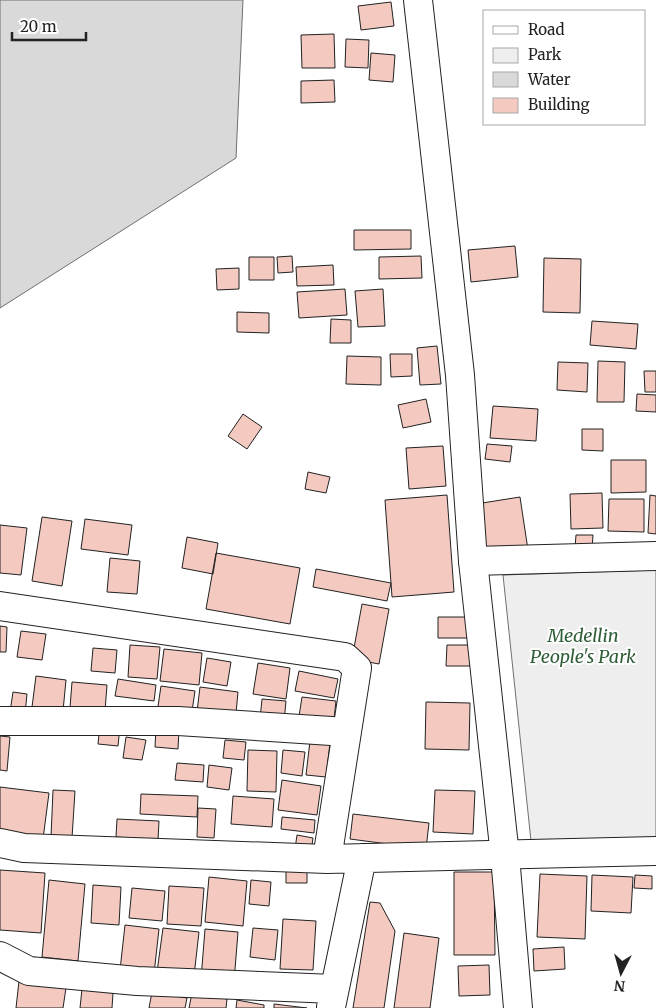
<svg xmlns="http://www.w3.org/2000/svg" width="656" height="1008" font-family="Merriweather,serif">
<rect width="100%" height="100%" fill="#fff"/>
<path fill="#eee" stroke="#6f6f6f" d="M656,570v270l-125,1 -28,-266z"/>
<path fill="#d9d9d9" stroke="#6f6f6f" d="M0,0h243l-7,158 -236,150z"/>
<path fill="#f3c9c0" stroke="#222" d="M391,2l3,24 -33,4 -3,-24z
M334,34l1,34h-33l-1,-33z
M346,39l23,1 -1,28 -23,-1z
M371,53l24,2 -2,27 -24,-2z
M334,80l1,22 -34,1v-22z
M354,230h57v19l-57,1z
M515,246l3,31 -47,5 -3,-32z
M292,256l1,16 -15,1 -1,-16z
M421,256l1,22 -43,1v-22z
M249,257h25v23h-25z
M544,258l37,1 -1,54 -37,-1z
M333,265l1,20 -37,1 -1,-19z
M239,268v21l-22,1 -1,-21z
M345,289l2,26 -48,3 -2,-26z
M383,289l2,37 -27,1 -3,-36z
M237,312l32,1v20l-32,-1z
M331,319l20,1v23h-21z
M592,321l46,3 -2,25 -46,-4z
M437,346l4,38 -21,1 -3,-37z
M390,354h22v22l-21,1z
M347,356l34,1v28l-35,-1z
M598,361l27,1 -1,40h-27z
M558,362l30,1 -1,29 -30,-2z
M644,371h12v21h-11z
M637,394l19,1v17l-20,-1z
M426,399l5,23 -28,6 -5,-23z
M493,406l45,3 -2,32 -46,-3z
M243,414l19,13 -15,22 -19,-13z
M582,429h21v22l-21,-1z
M487,444l25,2 -2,16 -25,-3z
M443,446l3,40 -37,3 -3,-41z
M611,460h35v32l-35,1z
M308,472l22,5 -4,16 -21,-4z
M602,493l1,35 -32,1 -1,-35z
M447,495l7,97 -62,5 -7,-97z
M650,495l6,1v38l-8,-1z
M520,497l8,53 -44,7 -8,-53z
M609,499h35v33l-36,-1z
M42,517l30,4 -10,65 -30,-5z
M85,519l47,6 -4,30 -47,-6z
M0,525l27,3 -6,47 -21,-2z
M576,535h17l-1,14 -17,-1z
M187,537l31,6 -5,31 -31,-6z
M216,553l84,15 -10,56 -84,-15z
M110,558l30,3 -3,33 -30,-2z
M316,569l75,14 -4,18 -74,-14z
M362,604l27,5 -10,55 -27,-5z
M438,617h33v21h-33z
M0,626l7,1 -1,25h-6z
M21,631l25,3 -4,26 -25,-3z
M130,645l30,2 -3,32 -29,-2z
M447,645h24v21h-25z
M93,648l24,2 -2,23 -24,-2z
M164,649l38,4 -3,32 -39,-4z
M207,658l24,4 -4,24 -24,-4z
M258,663l32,5 -4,31 -33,-5z
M299,671l39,8 -4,19 -39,-7z
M36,676l30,4 -3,31 -31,-4z
M118,679l38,6 -2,16 -39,-5z
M72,682l35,3 -2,26 -35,-3z
M161,686l34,5 -4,27 -34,-5z
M200,687l38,5 -3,32 -39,-4z
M13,692l14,2 -2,20 -15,-2z
M302,697l34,4 -3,27 -35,-5z
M262,699l24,2 -2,21 -24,-3z
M426,702l44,1 -1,47 -44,-1z
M100,724l20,2 -2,20 -20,-2z
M156,727l23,2 -1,20 -23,-2z
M0,736l10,1 -3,34 -7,-1z
M126,737l20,3 -4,20 -19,-2z
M225,740l21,2 -2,18 -21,-2z
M310,741l20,2 -4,34 -20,-2z
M248,750l29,1 -1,41 -29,-1z
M283,750l22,2 -3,24 -21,-3z
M177,763l27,2 -1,17 -28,-2z
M209,765l23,3 -3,22 -22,-3z
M282,780l39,6 -4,29 -39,-5z
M0,787l49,6 -6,46 -43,-6z
M53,790l22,1 -3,47 -21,-1z
M435,790l40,1 -2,43 -40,-2z
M141,794l57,2 -1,21 -57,-3z
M233,796l41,3 -2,28 -41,-3z
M198,808l18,1 -2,29 -17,-1z
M353,814l76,9 -3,26 -76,-10z
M282,817l33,3 -1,13 -33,-4z
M117,819l42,2 -1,19 -42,-3z
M297,835l16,3 -2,14 -16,-3z
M307,867v16h-21v-15z
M0,870l45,3 -4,60 -41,-3z
M454,872h40l1,83h-41z
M540,874l47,2 -2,63 -48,-2z
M592,875l41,2 -2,36 -40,-2z
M635,875l17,1v13l-18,-1z
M209,877l38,4 -4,45 -38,-4z
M49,880l36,4 -7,77 -36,-4z
M251,880l20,2 -2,24 -20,-2z
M93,885l28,2 -2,38 -28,-2z
M169,886l35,2 -3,38 -34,-2z
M132,888l33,3 -3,30 -33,-3z
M370,902l10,1 15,28 -11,77h-31z
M283,919l33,2 -3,49 -33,-1z
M125,925l34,4 -5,45 -34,-4z
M163,928l36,4 -5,44 -37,-4z
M253,928l25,2 -3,30 -25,-3z
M205,929l33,3 -4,50 -33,-3z
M404,933l35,5 -9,70h-36z
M564,947l1,22 -31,2 -1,-22z
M489,965l1,30 -31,1 -1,-30z
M19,981l47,7 -3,20h-47z
M82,989l31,4 -1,15h-32z
M152,992l35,6 -2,10h-36z
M192,993l35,6 -1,9h-37z
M237,1000l27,5v3h-28z
M274,1004l33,4h-33z"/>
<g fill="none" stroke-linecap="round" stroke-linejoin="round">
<defs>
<path id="minor" d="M473,561l183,-5
M0,606l345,51 12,11 -30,191
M0,721h178l169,11
M0,843l24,5 303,11 329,-8
M0,956l29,15 108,10 197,8
M331,1007l31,-149"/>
<path id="major" d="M418,0l42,375 13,186 32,295 13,152"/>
</defs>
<use href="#minor" stroke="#222" stroke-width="30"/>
<use href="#major" stroke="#222" stroke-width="30"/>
<use href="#minor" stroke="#fff" stroke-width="28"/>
<use href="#major" stroke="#fff" stroke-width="28"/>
</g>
<g text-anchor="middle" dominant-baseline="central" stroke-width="4" stroke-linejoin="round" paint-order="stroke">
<g font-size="18" font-style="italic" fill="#2f5e38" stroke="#fff">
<text x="583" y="635">Medellin<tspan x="583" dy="21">People's Park</tspan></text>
</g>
</g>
<rect x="483" y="10" width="162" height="115" fill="#ffffff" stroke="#a7a7a7"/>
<rect x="493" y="26" width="25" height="8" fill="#ffffff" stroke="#a7a7a7"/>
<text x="528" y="35" font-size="15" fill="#222222">Road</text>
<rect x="493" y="48" width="25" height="15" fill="#eeeeee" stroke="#a7a7a7"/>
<text x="528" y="60" font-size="15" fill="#222222">Park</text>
<rect x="493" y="72" width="25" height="15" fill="#d9d9d9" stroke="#a7a7a7"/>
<text x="528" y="85" font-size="15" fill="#222222">Water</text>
<rect x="493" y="98" width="25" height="15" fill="#f3c9c0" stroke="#a7a7a7"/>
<text x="528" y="110" font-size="15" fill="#222222">Building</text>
<g transform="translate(621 973) rotate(186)" stroke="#ffffff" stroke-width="4" paint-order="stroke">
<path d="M0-4L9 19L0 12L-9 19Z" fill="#222222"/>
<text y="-8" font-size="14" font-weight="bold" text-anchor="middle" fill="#222222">N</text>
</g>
<path d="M12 32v8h74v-8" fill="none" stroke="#222222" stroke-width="2.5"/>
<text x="20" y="32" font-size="15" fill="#222222" stroke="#ffffff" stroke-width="4" paint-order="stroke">20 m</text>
</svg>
